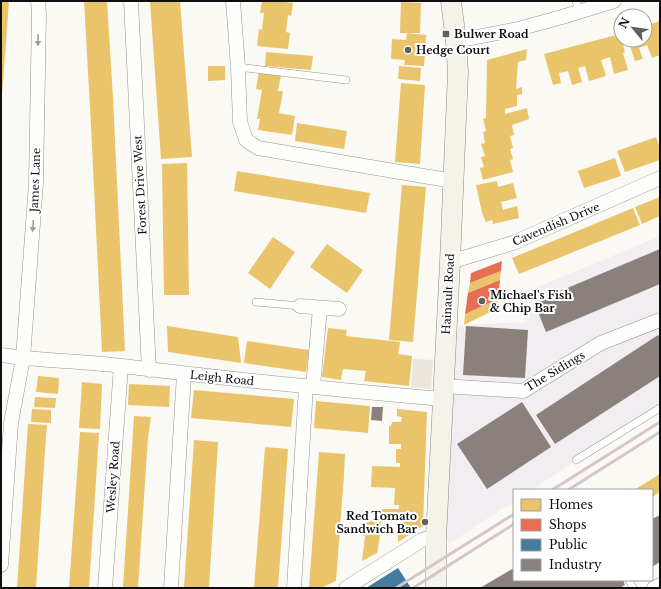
<svg xmlns="http://www.w3.org/2000/svg" width="661" height="589" font-family="'Libre Baskerville',serif">
<rect width="100%" height="100%" fill="#faf9f4"/>
<path fill="#f1edf0" d="M660,236v170l-129,84h-17v11l-65,43 -7,-15 16,-202 6,-2 63,-3 -8,-27z"/>
<path fill="#ebe7df" d="M413,359l20,1 -2,29 -20,-2z"/>
<path fill="#e9c46a" d="M1,1h8l-7,94h-1z
M84,1h23l6,97 12,253 -23,1 -11,-226z
M150,1h30l12,156 -31,2z
M262,1h15l16,2 -2,13 -3,-1 -2,17 4,1 -2,16 -31,-3 2,-17 3,1 2,-17h-4z
M401,2l20,1 -1,30h-20z
M660,21v34l-8,3 -5,-13 -8,3 4,11 -8,2 -7,-21h17v-14z
M407,33l19,2 -2,31 -20,-1 1,-5 -14,-1 1,-20 14,1z
M620,34l1,6h1l3,13h-2l5,17 -14,4 -4,-17 -9,3 5,16 -17,5 -4,-15 -7,2 4,14 -10,3 -4,-14 -9,2 2,10 -8,2 -9,-31z
M527,49l-1,11 -8,2 -2,27 6,-2v7l-5,1v11l-12,3v5l22,-6 2,11 -17,6 2,10 -4,1 3,12 -3,1 3,10 -3,1 3,12 -30,8 -3,-12 4,-1 -3,-10 4,-1 -4,-12 4,-1 -2,-11 3,-1 -3,-12 3,-1 1,-58z
M266,52l47,4 -2,14 -46,-4z
M208,66h17v14l-17,1z
M399,66l22,2 -1,13 -22,-2z
M259,72l22,3 -3,16h5l-4,22 16,3 -3,19 -34,-5 2,-11h-3l5,-29 -6,-1z
M401,83l24,2 -5,79 -25,-2z
M297,123l50,8 -3,18 -49,-8z
M656,137l4,11v12l-35,12 -8,-21z
M615,158l6,18 -37,12 -6,-17z
M187,163l2,132h-25l-2,-131z
M237,171l133,22 -4,20 -132,-22z
M497,181l1,6 15,-4 4,15 -16,4 2,8 14,-4 2,12 -26,6 -1,-4 -6,2 -4,-9 -6,-28z
M402,185l24,2 -13,155 -24,-2z
M660,197v19l-18,8 -7,-17z
M633,208l7,17 -121,49 -7,-16z
M273,237l22,15 -25,37 -22,-16z
M327,244l36,26 -16,23 -37,-26z
M501,271l-1,9 -32,13 2,-10z
M498,299l-2,10 -32,16 1,-11z
M167,326l71,11 3,26 -73,-11z
M328,328l19,2 -1,6 54,6 -2,12 14,2 -3,30 -45,-5 2,-10 -23,-2 -2,11 -19,-3z
M247,341l62,9 -3,22 -62,-9z
M38,376l21,2 -1,16 -22,-2z
M82,382l20,2 -2,45 -21,-1z
M129,384l41,2 -1,21 -41,-2z
M194,390l100,9 -3,28 -100,-9z
M35,397l21,1 -1,10 -21,-1z
M316,401l54,5 -2,27 -54,-5z
M32,409l19,1v13l-20,-1z
M397,409l30,3 -4,114 -25,16v-22l-17,-1 1,-10h17v-4h-5l1,-17 -24,-1 1,-21 28,1v-4h-4v-14h5v-5h-12v-18h2l1,-4h9l1,-5 -5,-1z
M134,416l17,1 -3,20 -10,151h-15z
M28,424l19,1 -2,25 -9,138h-19z
M80,432l19,1 -6,94 -4,61h-20z
M194,440l24,2 -9,146h-25z
M265,447l23,2 -10,139h-24z
M319,452l26,2 -1,22 -8,105 -15,7h-12z
M660,474v18l-8,5v-7h-18z
M367,520l14,1 -2,21 -2,11 -15,8z"/>
<path fill="#e76f51" d="M502,261l-1,10 -31,12 1,-10z
M500,280l-2,19 -33,15 3,-21z"/>
<path fill="#457b9d" d="M398,568l13,20h-45z"/>
<path fill="#8a817c" d="M660,249v35l-114,48 -12,-30z
M466,326l62,4 -3,48 -62,-3z
M658,335l2,3v38l-105,68 -19,-29z
M522,402l29,45 -64,42 -30,-45z
M372,407h11l-1,14 -11,-1z
M660,515v47l-8,5v-48z
M514,568v12h109l2,5 -5,3h-140z"/>
<g fill="none" stroke-linecap="round" stroke-linejoin="round">
<defs>
<path id="lane" d="M576,1l3,11
M238,67l108,13
M256,302l44,4
M576,460l84,-52
M629,580l4,8"/>
<path id="street" d="M131,1l18,369
M233,1l5,66 2,55 6,18 12,8 195,33
M456,41l62,-12 44,-12 52,-16
M450,262l63,-19 147,-65
M300,306l39,3
M1,355c40,6 81,6 121,11 107,13 213,24 320,33
M443,386l80,5 78,-48 59,-23
M313,387l7,-79
M1,565l10,-142 12,-65 13,-175 3,-169 -1,-13
M105,588l16,-222
M171,588l13,-214
M294,588l12,-202
M346,588l76,-48 7,-2h7
M654,588l6,-3"/>
<path id="secondary" d="M436,588v-50l14,-276 8,-190 -2,-31 -5,-40"/>
</defs>
<use href="#lane" stroke="#949492" stroke-width="8"/>
<use href="#street" stroke="#949492" stroke-width="15"/>
<use href="#secondary" stroke="#8b8a88" stroke-width="21"/>
<use href="#lane" stroke="#fefefd" stroke-width="7"/>
<use href="#street" stroke="#fefefd" stroke-width="14"/>
<use href="#secondary" stroke="#f5f2ea" stroke-width="20"/>
<path stroke="#d6c6c8" stroke-width="3" d="M552,490l108,-68
M568,490l92,-58
M396,588l118,-74
M413,588l101,-64"/>
</g>
<defs><path id="oneway-solid" d="M-6-.8H1V-3.2L6.5 0L1 3.2V.8H-6Z"/></defs>
<g fill="#9e9e9d">
<use href="#oneway-solid" transform="translate(38 40) rotate(91)"/>
<use href="#oneway-solid" transform="translate(33 226) rotate(94)"/>
</g>
<g fill="#61605e" stroke="#fff" stroke-width="1.5">
<rect x="442" y="30" width="8" height="8" rx="2"/>
<circle cx="408" cy="50" r="4"/>
<circle cx="482" cy="301" r="4"/>
<circle cx="425" cy="522" r="4"/>
</g>
<g text-anchor="middle" dominant-baseline="central" stroke-width="4" stroke-linejoin="round" paint-order="stroke">
<g font-size="11" font-weight="bold" fill="#0e0e0e" stroke="#fff" text-anchor="start">
<text x="454" y="34">Bulwer Road</text>
<text x="416" y="50">Hedge Court</text>
<text x="490" y="295">Michael's Fish<tspan x="490" dy="13">&amp; Chip Bar</tspan></text>
<text x="417" y="516" text-anchor="end">Red Tomato<tspan x="417" dy="13">Sandwich Bar</tspan></text>
</g>
<g font-size="11" fill="#0e0e0e" stroke="#fff">
<text transform="translate(35 180) rotate(-88)">James Lane</text>
<text transform="translate(140 185) rotate(-93)">Forest Drive West</text>
<text transform="translate(556 224) rotate(-23)">Cavendish Drive</text>
<text transform="translate(448 294) rotate(-87)">Hainault Road</text>
<text transform="translate(555 371) rotate(-31)">The Sidings</text>
<text transform="translate(222 378) rotate(6)">Leigh Road</text>
<text transform="translate(113 477) rotate(-86)">Wesley Road</text>
</g>
</g>
<rect width="661" height="589" fill="none" stroke="#0e0e0e" stroke-width="4"/>
<rect x="513" y="489" width="140" height="92" fill="#ffffff" stroke="#9f9f9f"/>
<rect x="521" y="499" width="20" height="12" fill="#e9c46a" stroke="#9f9f9f"/>
<text x="549" y="509" font-size="12" fill="#0e0e0e">Homes</text>
<rect x="521" y="519" width="20" height="12" fill="#e76f51" stroke="#9f9f9f"/>
<text x="549" y="529" font-size="12" fill="#0e0e0e">Shops</text>
<rect x="521" y="539" width="20" height="12" fill="#457b9d" stroke="#9f9f9f"/>
<text x="549" y="549" font-size="12" fill="#0e0e0e">Public</text>
<rect x="521" y="559" width="20" height="12" fill="#8a817c" stroke="#9f9f9f"/>
<text x="549" y="569" font-size="12" fill="#0e0e0e">Industry</text>
<g transform="translate(633 28) rotate(299)"><circle r="19" fill="#ffffff" stroke="#9f9f9f"/>
<path d="M0-3L7 15L0 10L-7 15Z" fill="#61605e"/>
<text y="-6" font-size="11" font-weight="bold" text-anchor="middle" fill="#0e0e0e">N</text>
</g>
</svg>
